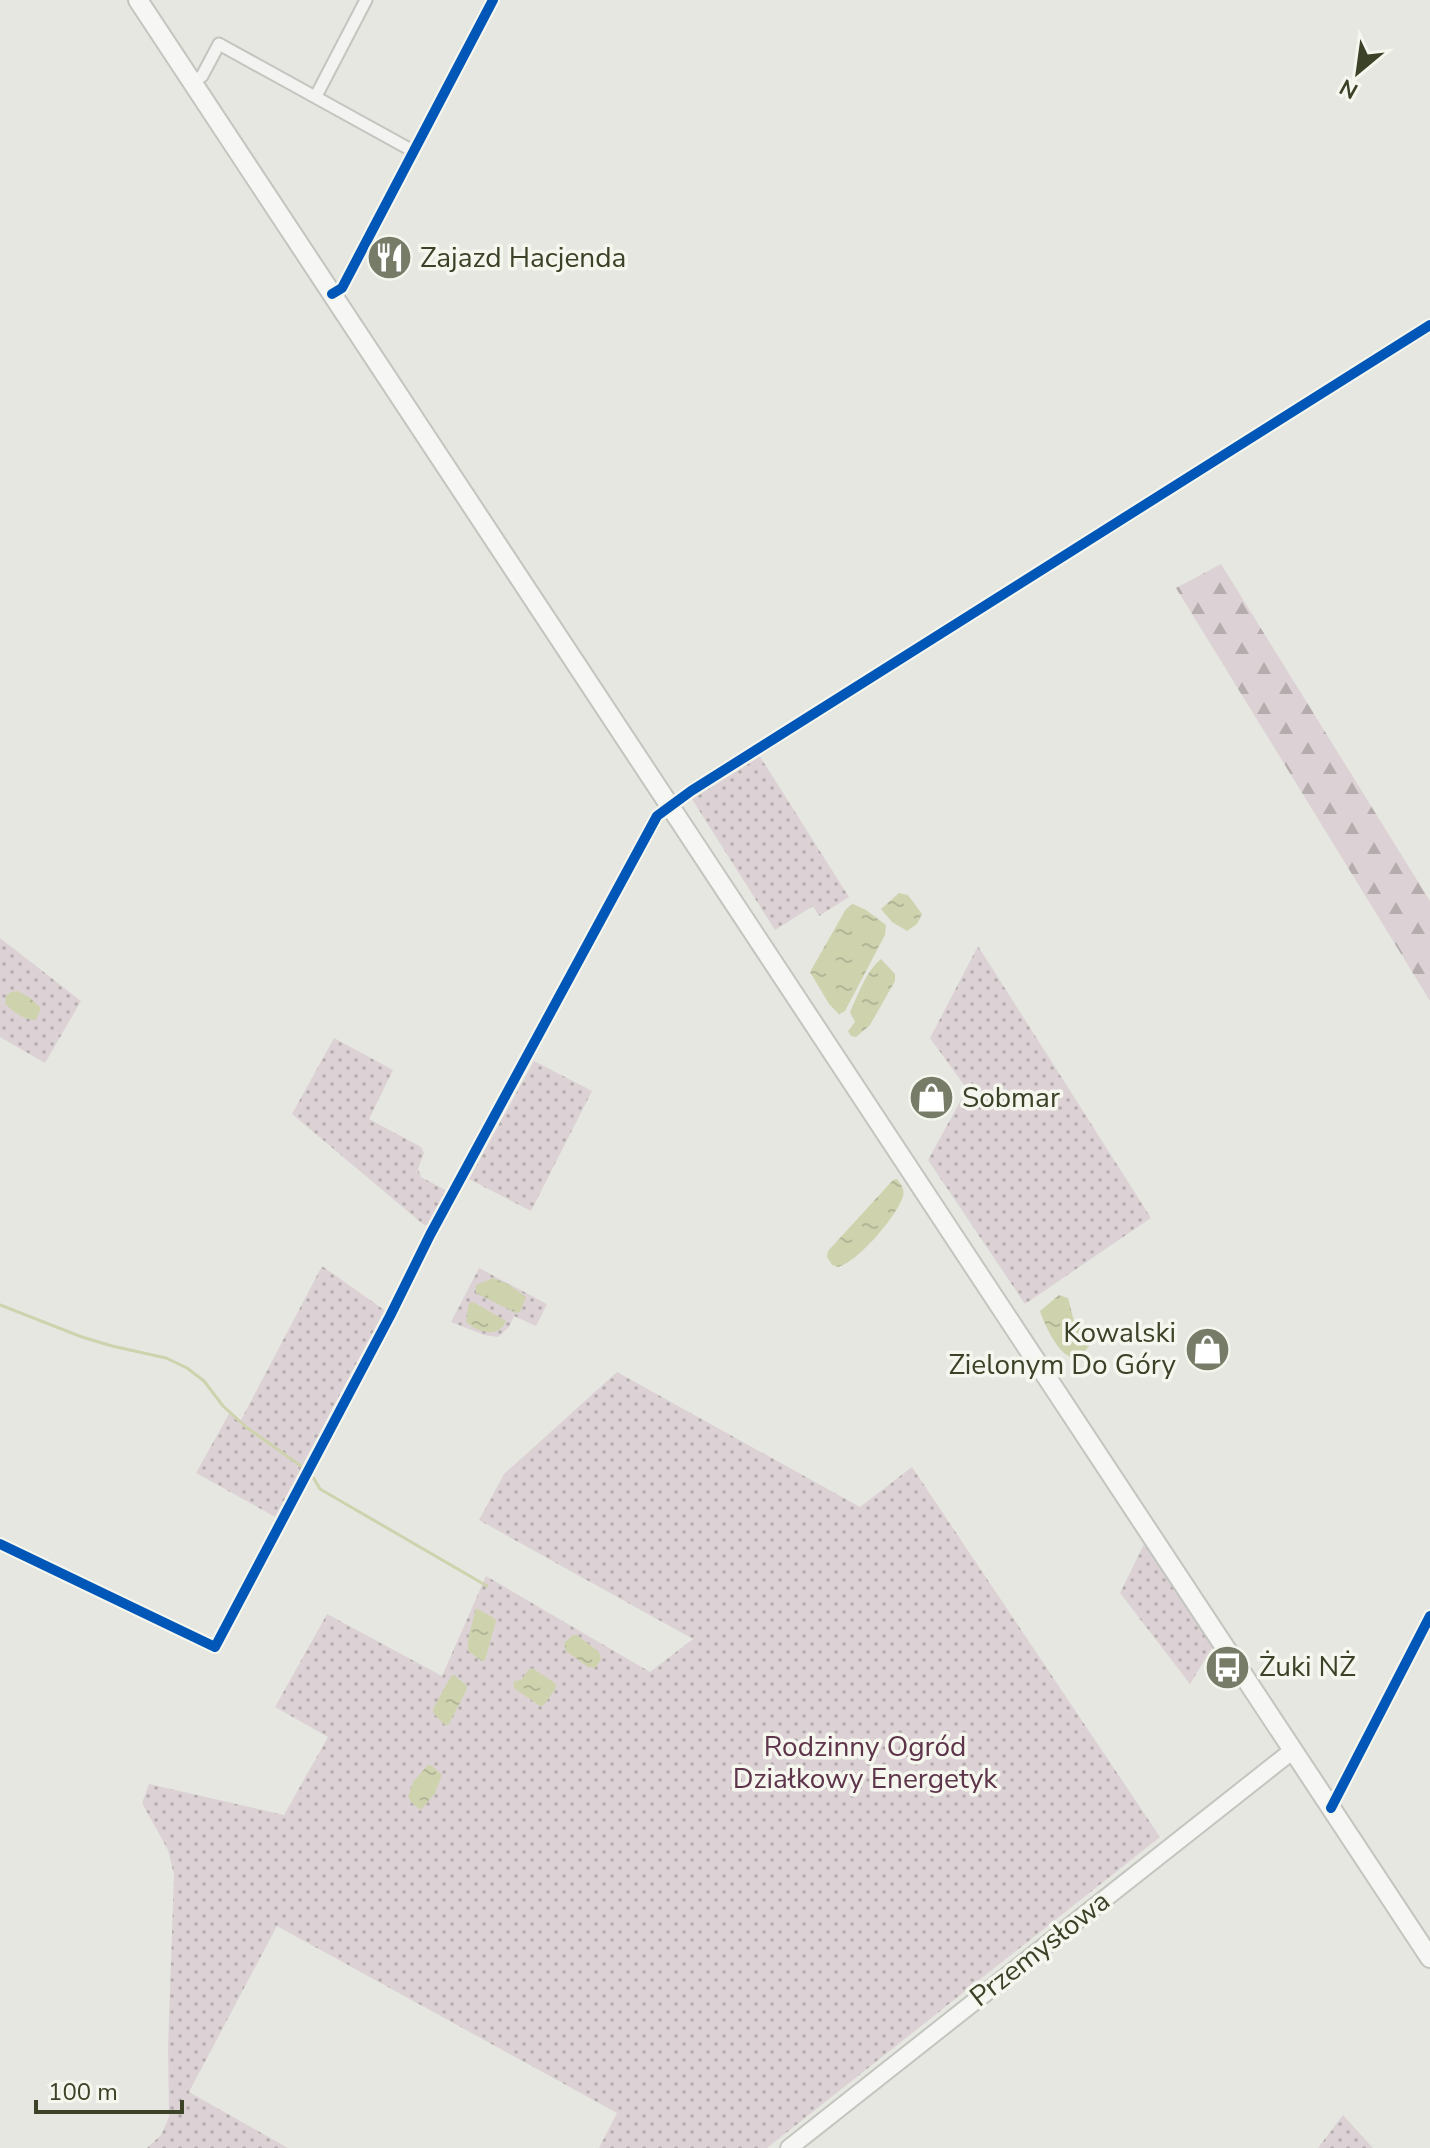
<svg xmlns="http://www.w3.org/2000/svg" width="1430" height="2148" font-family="'Nunito Sans',sans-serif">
<defs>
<pattern id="green-dots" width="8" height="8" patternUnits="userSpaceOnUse" patternTransform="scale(2)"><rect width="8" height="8" fill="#dcd2d5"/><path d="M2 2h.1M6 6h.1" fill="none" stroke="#b4acad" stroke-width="1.8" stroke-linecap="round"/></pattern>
<pattern id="forest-firs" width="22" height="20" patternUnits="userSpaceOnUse" patternTransform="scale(2)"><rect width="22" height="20" fill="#dcd2d5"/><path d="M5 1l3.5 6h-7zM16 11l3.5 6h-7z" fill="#b4acad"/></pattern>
<pattern id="water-ripples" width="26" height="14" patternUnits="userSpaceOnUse" patternTransform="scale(2)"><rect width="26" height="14" fill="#ced3ae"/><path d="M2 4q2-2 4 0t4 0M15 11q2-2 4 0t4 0" fill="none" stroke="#b2b696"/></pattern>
</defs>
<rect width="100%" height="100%" fill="#e6e7e1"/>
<path fill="url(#green-dots)" d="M759,755l90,142 -30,19 -6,-10 -38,24 -85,-134z
M0,938l81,63 -36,62 -45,-26z
M978,946l173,272 -126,86 -97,-144 39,-71 -37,-51z
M334,1038l59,32 -24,49 52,28 3,6 -6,16 3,8 28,15 -18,33h-7l-132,-111z
M534,1061l58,30 -61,120 -62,-32z
M322,1266l65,46 -110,206 -81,-45 34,-61 11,8z
M479,1268l68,36 -11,22 -22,-10 -5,11 -11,10 -14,-2 -33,-13z
M617,1372l243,135 52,-40 248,370 -393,311h-168l18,-35 -340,-187 -88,166 99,56h-141l14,-13 8,-18 -1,-71 6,-171 -6,-25 -26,-47 7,-19 135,31 44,-78 -53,-30 52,-93 115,62 44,-100 164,96 43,-33 -214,-119 25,-46z
M1146,1540l71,100 -27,44 -70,-91z
M1343,2115l30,33h-55z"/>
<path fill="url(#forest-firs)" d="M1221,564l209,337v100l-254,-413z"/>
<path fill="url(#water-ripples)" d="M899,893l9,2 14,19 -5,10 -10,7 -15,-9 -11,-13z
M853,904l13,6 20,15 -1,10 -40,76 -6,3 -10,-10 -19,-32 36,-63z
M881,959l14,15v7l-25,44 -14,12 -5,-1 -3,-5 7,-9 -5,-10c8,-17 16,-41 31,-53z
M17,991l12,6 12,11 -5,12c-11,0 -24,-8 -31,-17l1,-7 5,-4z
M897,1179c4,6 8,10 6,17 -5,19 -46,67 -65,71l-6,-2 -5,-8 1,-6 65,-71z
M493,1278l15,6 18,13 -6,15 -4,1 -40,-20v-8z
M1059,1295l9,3 6,23 15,18 1,6c-4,5 -9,11 -16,12 -15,1 -30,-34 -34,-46z
M473,1302l33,19c-7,18 -29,11 -40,1l3,-19z
M476,1608l18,10 2,3 -11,39 -3,1 -14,-10v-12z
M573,1635h4l22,17 2,7 -6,9 -7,-1 -22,-16 -2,-8z
M532,1668l23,15 1,5 -12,17 -4,1 -26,-18 -1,-3 2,-4 6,-1 7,-10z
M454,1675l12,10 1,4 -18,35 -4,1 -11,-11 -1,-5 18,-33z
M431,1765l11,10 -7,18 -14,17 -9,-7 -4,-6 5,-15 14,-16z"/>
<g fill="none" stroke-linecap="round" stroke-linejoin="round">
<path stroke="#ced3ae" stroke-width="3" d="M0,1305l82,32 30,9 54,12 21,10 17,13 19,25 23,21 58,41
M310,1472l10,17 167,97"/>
<defs>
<path id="minor" d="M192,82l10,-6 17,-32 194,107
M316,96l50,-96
M332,294l10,-6 151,-288
M0,1544l215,103 175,-331 40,-81 227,-419 34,-25 739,-466
M1331,1808l99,-192"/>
<path id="secondary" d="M789,2148l503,-397"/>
<path id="primary" d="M138,0l1292,1958"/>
</defs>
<use href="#minor" stroke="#c4c5bf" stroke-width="15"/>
<use href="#secondary" stroke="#c4c5bf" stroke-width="20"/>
<use href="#primary" stroke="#c3c5be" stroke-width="22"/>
<use href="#minor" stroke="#f3f3f1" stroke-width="11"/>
<use href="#secondary" stroke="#f6f6f5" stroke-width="16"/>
<use href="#primary" stroke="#f6f6f5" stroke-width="18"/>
<defs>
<path id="cycleway" d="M332,294l10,-6 151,-288
M0,1544l215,103 175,-331 40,-81 227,-419 34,-25 739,-466
M1331,1808l99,-192"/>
</defs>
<use href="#cycleway" stroke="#f5f7ef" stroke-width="15"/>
<use href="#cycleway" stroke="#0057b8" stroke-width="10"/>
</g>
<defs>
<symbol id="restaurant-disc" viewBox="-11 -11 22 22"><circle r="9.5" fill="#777c68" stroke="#f5f7ef"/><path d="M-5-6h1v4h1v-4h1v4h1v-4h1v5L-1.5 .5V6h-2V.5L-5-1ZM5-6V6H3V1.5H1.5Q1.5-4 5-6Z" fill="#fff"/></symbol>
<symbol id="shop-disc" viewBox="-11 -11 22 22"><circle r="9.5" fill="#777c68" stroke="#f5f7ef"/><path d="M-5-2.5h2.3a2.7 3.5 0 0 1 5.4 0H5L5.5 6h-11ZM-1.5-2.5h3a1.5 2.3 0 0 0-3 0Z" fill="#fff"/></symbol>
<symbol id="bus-disc" viewBox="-11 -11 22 22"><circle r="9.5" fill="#777c68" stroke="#f5f7ef"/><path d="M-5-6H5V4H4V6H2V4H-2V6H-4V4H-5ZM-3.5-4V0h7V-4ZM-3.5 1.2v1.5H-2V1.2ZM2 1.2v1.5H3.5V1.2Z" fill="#fff"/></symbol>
</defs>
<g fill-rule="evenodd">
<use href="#restaurant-disc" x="364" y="232" width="51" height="51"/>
<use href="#shop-disc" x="906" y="1072" width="51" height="51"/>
<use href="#shop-disc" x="1182" y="1324" width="51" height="51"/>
<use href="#bus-disc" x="1202" y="1642" width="51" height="51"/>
</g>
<g text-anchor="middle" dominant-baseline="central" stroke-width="7" stroke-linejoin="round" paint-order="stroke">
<g font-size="28" fill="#3b4227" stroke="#f5f7ef" text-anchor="start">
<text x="420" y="258">Zajazd Hacjenda</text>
<text x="962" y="1098">Sobmar</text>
<text x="1176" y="1333" text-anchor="end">Kowalski<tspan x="1176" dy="32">Zielonym Do Góry</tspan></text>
<text x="1259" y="1667">Żuki NŻ</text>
</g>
<g font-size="28" fill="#5e344b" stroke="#f5f7ef">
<text x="865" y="1747">Rodzinny Ogród<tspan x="865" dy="32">Działkowy Energetyk</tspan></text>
</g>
<g font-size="28" fill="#3b4227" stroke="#f5f7ef">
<text transform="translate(1040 1949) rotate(-38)">Przemysłowa</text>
</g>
</g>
<g transform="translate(1358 72) rotate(209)" stroke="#f5f7ef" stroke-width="6" paint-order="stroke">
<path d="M0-6L14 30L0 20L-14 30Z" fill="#3b4227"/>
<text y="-12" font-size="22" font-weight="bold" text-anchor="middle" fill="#3b4227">N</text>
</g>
<path d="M36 2100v12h146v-12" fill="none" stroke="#3b4227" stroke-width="4"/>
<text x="48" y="2100" font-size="24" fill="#3b4227" stroke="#f5f7ef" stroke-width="6" paint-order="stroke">100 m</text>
</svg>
